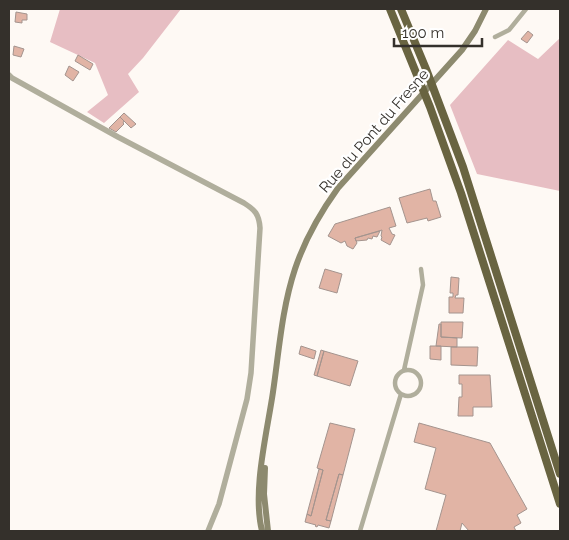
<svg xmlns="http://www.w3.org/2000/svg" width="569" height="540" font-family="Raleway,sans-serif">
<rect width="100%" height="100%" fill="#fef9f4"/>
<path fill="#e7bec3" d="M60,9h121l-38,49 -15,16 11,18 -35,31 -17,-11 21,-17 -13,-32 -45,-21z
M560,38v153l-83,-17 -27,-69 58,-65 30,19z"/>
<path fill="#e1b4a5" stroke="#a4948e" d="M16,12l11,2v6h-5v3l-7,-1z
M528,31l5,4 -6,8 -6,-4z
M14,46l10,3 -3,8 -8,-2z
M78,55l15,9 -3,6 -15,-9z
M69,66l10,6 -6,9 -8,-6z
M124,113l12,11 -5,4 -11,-11z
M120,117l4,4 -1,2 1,1 -8,8 -7,-4z
M430,189l3,12h3l5,16 -13,4 -1,-3 -20,5 -8,-25z
M390,207l6,19 -7,2 3,6 3,1 -5,10 -9,-5 1,-3 -1,-1 1,-6 -27,8 2,5 -4,6 -6,-3 -2,-5 -4,2 -13,-7 7,-12z
M380,231l-3,6 -4,-1 -1,3 -4,-1 -1,2 -11,1 -1,-3z
M325,269l17,5 -5,19 -18,-5z
M451,277l8,1 -1,17h-2l-1,3h9l-1,15h-14v-16h4v-4h-3z
M441,322h22l-1,16 -21,-1z
M439,324h2v13l16,1v9l-21,-1z
M301,346l15,5 -2,8 -15,-5z
M430,346h11v14l-11,-1z
M451,347h27l-1,19 -26,-1z
M321,350l3,1 -7,25 -3,-1z
M324,351l34,10 -8,25 -33,-10z
M459,375h31l2,32h-19v9h-15l1,-19h3v-13h-3z
M330,423l25,6 -12,46 -4,-1 -13,46 5,1 -2,7 -11,-3 -1,2 -2,-1 1,-1 -11,-3 2,-8 4,2 12,-46 -6,-2z
M419,423l71,20 37,66 -10,6 4,8 -7,4 2,4h-47l-7,-8 -2,8h-24l10,-36 -21,-6 11,-41 -22,-6z
M319,469l4,1 -12,46 -4,-2z
M339,474l4,1 -12,46 -5,-1z"/>
<g fill="none" stroke-linecap="round" stroke-linejoin="round">
<path stroke="#b0ae9c" stroke-width="4.5" d="M495,37l14,-7 17,-21
M395 383a13 13 0 1 1 26 0a13 13 0 1 1-26 0Z
M404,370l19,-85 -2,-16
M360,531l41,-137"/>
<path stroke="#b0ae9c" stroke-width="5.5" d="M9,75l3,3 106,59 126,66c11,7 15,11 16,25l-9,145 -4,26 -28,105 -11,27"/>
<path stroke="#8d8a6f" stroke-width="6" d="M265,468l-1,26 4,37
M262,531c-10,-40 5,-98 11,-139 6,-41 9,-84 22,-123 10,-30 25,-56 43,-81l124,-138 13,-19 11,-22"/>
<path stroke="#696441" stroke-width="8" d="M390,9l40,98 31,86 99,311
M401,9l25,60 37,98 97,307"/>
</g>
<g text-anchor="middle" dominant-baseline="central" stroke-width="4.5" stroke-linejoin="round" paint-order="stroke">
<g font-size="15" fill="#34302b" stroke="#fff">
<text transform="translate(374 131) rotate(-49)">Rue du Pont du Fresne</text>
</g>
</g>
<rect width="569" height="540" fill="none" stroke="#34302b" stroke-width="20"/>
<path d="M394 38v8h88v-8" fill="none" stroke="#34302b" stroke-width="2.5"/>
<text x="402" y="38" font-size="15" fill="#34302b" stroke="#ffffff" stroke-width="4" paint-order="stroke">100 m</text>
</svg>
